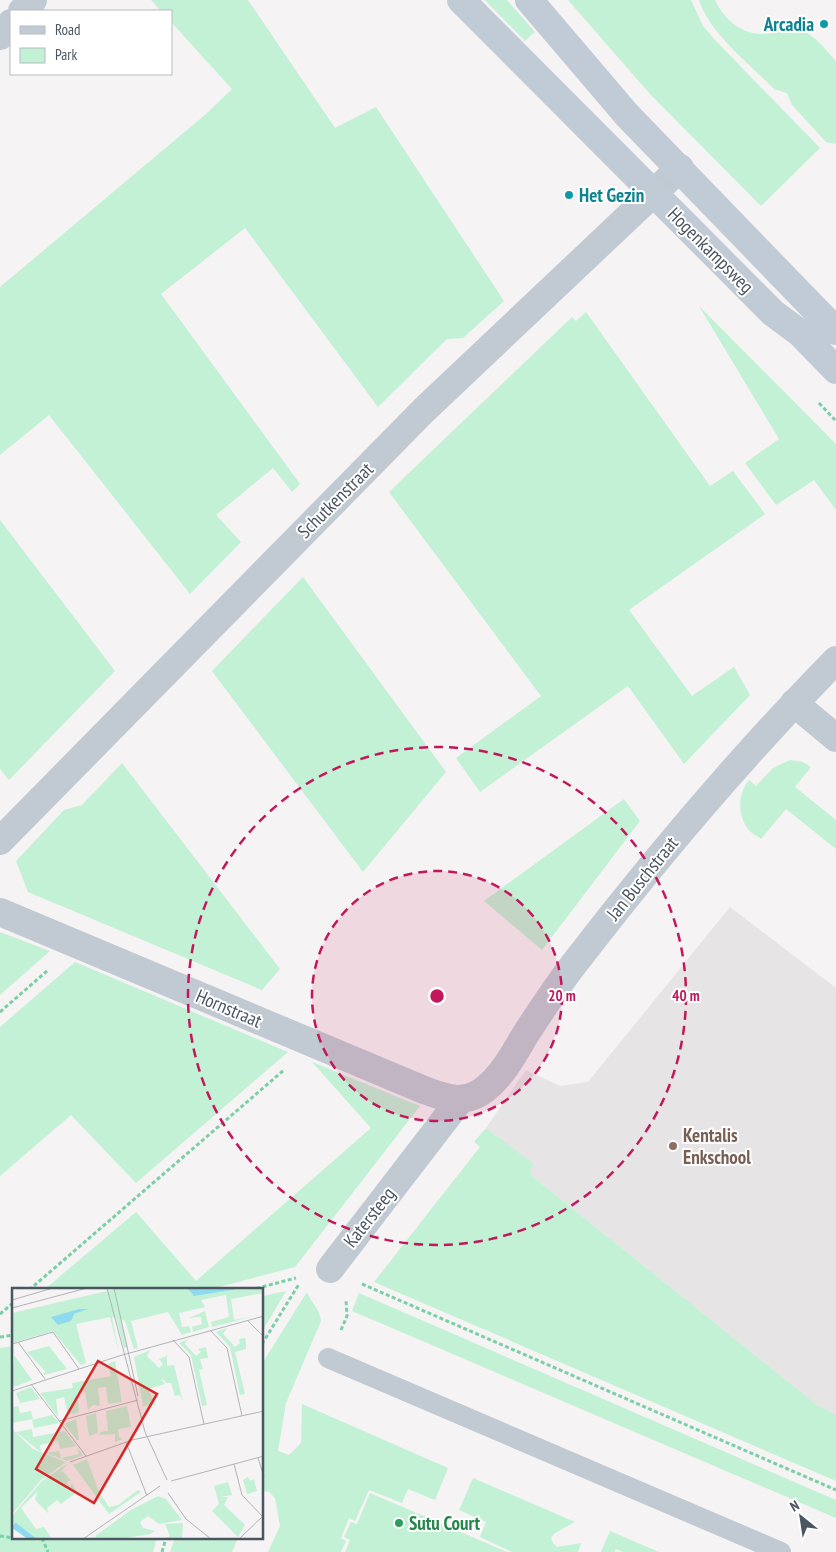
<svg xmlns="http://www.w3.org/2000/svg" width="836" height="1552" font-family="'PT Sans Narrow',sans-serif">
<rect width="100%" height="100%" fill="#f5f3f3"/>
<path fill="#e6e4e5" d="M730,907l106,81v426l-19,-9 -285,-229 -2,-6 3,-6 -47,-36 40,-58 34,16 28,-4z"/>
<path fill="#c3f1d5" d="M151,0h97l87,128 41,-21 128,194 -41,37 -16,1 -69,68 -133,-179 -84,66 139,190 -8,8 -19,-24 -57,47 25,27 -51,52 -141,-179 -49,40v-168l206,-173 26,-25 -61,-67v-11h-10z
M485,0h22l28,32 -10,9z
M568,0h123l12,26 12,14 105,108 -59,58 -111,-112z
M699,0h16c10,22 31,38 56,33 6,-1 13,-5 18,-5 20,-1 35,20 47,33v83l-10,-2 -34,-37 -5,-12 -13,-4c-23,-24 -65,-56 -75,-89z
M699,306l137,138v66l-22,-30 -38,25 -31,-42 34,-24z
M586,312l124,174 23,-15 32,43 -136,96 63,86 42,-29 16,28 -66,69 -56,-78 -148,106 -24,-34 85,-62 -152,-204 183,-175 4,4z
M0,520l115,151 -106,109 -9,-11z
M303,577l143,195 -83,100 -151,-201z
M790,760l13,2 8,5 -16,20 41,33v29l-50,-40 -25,30c-4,-3 -10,-6 -13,-10 -11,-14 -10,-36 1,-49l7,6 17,-18z
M122,763l158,206 -18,21 -234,-98 -12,-31 48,-51 18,-5z
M624,799l16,22 -98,129 -58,-49z
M0,932l50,19 -50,44z
M75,962l213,90 -152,131 -65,-68 -71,61v-149z
M312,1062l108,44 -125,161 -84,22h-166l91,-77 60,69 175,-153z
M486,1128l48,36 -4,6 2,6 285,229 19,9v67l-462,-199 106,-135 -6,-5z
M286,1291l-23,39v-34z
M307,1292c4,11 13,17 14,29l-35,82 -8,48 11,4 12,-12 1,-39 146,64 -13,32 -27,-11 -6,14 -33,-13 -14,31 -6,-3 -8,20 5,3 -5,11h-73l12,-26 -5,-28 -6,-6 -6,-1v-129z
M359,1293l477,207v18l-484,-207z
M14,1346v192h143l-4,14h-153v-204z
M473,1478l102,44 -20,11 -4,5 2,5 4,4 24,-4 -3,9h-66l-32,-15 6,-15 -27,-12z
M370,1493l137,59h-162l5,-12 -6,-3 7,-15 6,2z
M610,1531l49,21h-36l-7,-3 -2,3h-13z
M175,1538h63l-6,14h-62z"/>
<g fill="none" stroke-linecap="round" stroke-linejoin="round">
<path stroke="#7ad0a6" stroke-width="3" stroke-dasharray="4 2.5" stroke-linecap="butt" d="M819,403l17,18
M0,1012l47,-41
M362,1284l474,206
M29,1290l255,-220
M250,1290l46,-12
M0,1314l14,-12
M341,1330l6,-14 -1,-16
M0,1337l14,-2
M262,1344l37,-60
M0,1536l14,2
M42,1538l6,14
M162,1552l4,-14"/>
<path stroke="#c1cad2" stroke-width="20" d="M328,1358l453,194"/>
<path stroke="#c1cad2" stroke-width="28" d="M22,11l11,-11
M0,36l11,-13
M794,703l42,35
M0,841l424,-431 256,-242
M0,912l424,178c20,7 37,15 57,2 21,-14 33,-39 46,-60 15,-23 30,-46 47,-68 83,-108 167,-207 262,-304
M330,1269l130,-169"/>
<path stroke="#c1cbd6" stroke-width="28" d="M461,0l312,313 27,20 36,37
M529,0l98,115 209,216"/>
</g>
<circle cx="437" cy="996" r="125" fill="#c2185b" fill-opacity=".12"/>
<g fill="none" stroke="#c2185b" stroke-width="2.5" stroke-dasharray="9 6">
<circle cx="437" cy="996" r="125"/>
<circle cx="437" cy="996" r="249"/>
</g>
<g fill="#0f9aa8" stroke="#fff" stroke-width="2">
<circle cx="824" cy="24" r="5"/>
<circle cx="569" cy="195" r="5"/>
</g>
<circle fill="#8d6e63" stroke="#fff" stroke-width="2" cx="673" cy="1146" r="5"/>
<circle fill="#2e9e5b" stroke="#fff" stroke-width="2" cx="399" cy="1523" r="5"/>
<g text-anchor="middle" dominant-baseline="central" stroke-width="4" stroke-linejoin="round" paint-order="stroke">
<g font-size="19" font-weight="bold" fill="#0d838f" stroke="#fff" text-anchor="end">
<text x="814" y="24">Arcadia</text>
<text x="579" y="195" text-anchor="start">Het Gezin</text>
</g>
<g font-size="19" fill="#4a5661" stroke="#fff">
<text transform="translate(711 250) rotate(45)">Hogenkampsweg</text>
<text transform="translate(335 500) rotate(-45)">Schutkenstraat</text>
<text transform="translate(642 878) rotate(-51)">Jan Buschstraat</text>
<text transform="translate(229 1008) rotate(23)">Hornstraat</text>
<text transform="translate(369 1217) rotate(-52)">Katersteeg</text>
</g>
<g font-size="19" font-weight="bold" fill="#785e54" stroke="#fff" text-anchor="start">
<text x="683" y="1135">Kentalis<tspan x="683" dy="22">Enkschool</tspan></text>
</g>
<g font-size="19" font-weight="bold" fill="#27864d" stroke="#fff" text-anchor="start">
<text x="409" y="1523">Sutu Court</text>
</g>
</g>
<g transform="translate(12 1288)">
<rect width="251" height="251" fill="#f5f3f3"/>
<path d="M108,0h143v5l-32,6 3,21 24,-5 -46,12 -1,-5 18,-5 -3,-22 -25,5 4,7 -26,6 3,14 7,-1 2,6 -9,3 -14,-23 -37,9 7,27 -4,1 -9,-28 -4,-2 7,28 -4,1 -8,-30 -4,-1 7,36 -9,-36 -34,7 10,39 -5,2 -28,-34 -41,12v-30zM193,23l4,16 -16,5 -1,-5 10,-3 -1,-7 -12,1zM215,40l-4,6 12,13 5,-4 -1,-4 6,-1 1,5v6l-11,3 10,42 -5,1 -10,-48 -14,-15zM176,51l-3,5 11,12 5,-4 -3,-3 8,-2 2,11 -8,1 3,10 -4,1 8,35 -5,1 -11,-51 -12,-12zM37,58l18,23 -23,6 1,-4 -18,-19zM138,62l-3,6 12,12 4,-4 -4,-5 8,-3v10l7,-1 9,37 -3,-7 -5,1 -4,-13h-5l-2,-3 -3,-1 4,5 -17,5 8,16 -13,1 -9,-49zM2,67l18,25 -18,7 -2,-3zM103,73l7,41 -14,2 -2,-17 -8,1 2,18 -7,-1 -5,5 -3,-18 -8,1 2,19 -11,3 -4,-18 -8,2 2,18 -18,-24 33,-5 -1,-5 39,-7 -3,-12zM19,99l9,12 -20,4 -4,-10zM6,118l2,7 11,-2 2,8 -21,4v-16zM115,118l4,21 -13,2 1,8 4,2 -8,3v-8l-15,1v-3l8,-1 -2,-20zM84,125l2,20 -9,3 -3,-20zM40,127l7,8 -25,5 -2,-8zM64,131l3,21h-2l-13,-16zM0,141l21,20 33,13 -25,18 -29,34zM20,141l1,8 32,-6 11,15 -16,3 -2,-8 -18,4 1,7 -25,-20zM65,159l6,8 -15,6 -23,-8 14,-2 2,7 18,-4zM75,171l12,33 10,15 9,-2 20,-15 3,2 -32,22 -36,-49zM56,175l-8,10 3,-2 8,10 -5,1 4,5 2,-4 5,9 -16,12 -4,-4 -10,8 1,5 -13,-13 3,-9 -17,17 15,21 8,-2 8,12h-15l-22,-17 -3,2v-8l30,-35zM236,189l2,4 4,-2 3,12 -10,3 -4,-14zM216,194l4,13 -13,2h9l-4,8 21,20 -7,12 -26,-26 7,-7 -5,-18zM146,208l8,3 16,21 -23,4 -11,-8 -8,6 3,6 12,3 -5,3 -30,5h-22l-3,-3 36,-26zM171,235l-1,16h-17l5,-3 -5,-12z" fill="#c3f1d5"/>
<path d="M231,0l-49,8 -6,-7 1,-1zM67,21h9l-14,5 -3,7 -13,4 -7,-8zM3,234l22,17h-9l-16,-11z" fill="#90daee"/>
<path fill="none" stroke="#b1b4b9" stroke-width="1" d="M95,0l38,144 22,48M102,0l24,108M0,12l41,-12M0,20l75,-20M235,32l17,17M198,42l17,18 15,68M161,52l16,17 15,67M6,54l27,37M0,56l41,-12 26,37M19,96l55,72M0,103l107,-35 145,-40M47,133l79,-21M114,154l21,54M246,170l6,19M58,174l62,-22 132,-29M222,176l8,31 22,23M159,193l93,-25M156,205l18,26 25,20M71,251l77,-53M227,251l24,-23"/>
<path fill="#d62828" fill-opacity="0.15" stroke="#d62828" stroke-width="2.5" d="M86,73l59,33 -63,109 -58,-34z"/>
<rect width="251" height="251" fill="none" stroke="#4a5661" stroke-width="2.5"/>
</g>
<circle cx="437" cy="996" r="8" fill="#c2185b" stroke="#fff" stroke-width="2.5"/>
<g font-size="15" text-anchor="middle" font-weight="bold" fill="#c2185b" stroke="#fff" stroke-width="4" stroke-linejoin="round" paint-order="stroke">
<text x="562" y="1001">20 m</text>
<text x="686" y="1001">40 m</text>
</g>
<rect x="10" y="10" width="162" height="65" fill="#ffffff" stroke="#b7bbc0"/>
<rect x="20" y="26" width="25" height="8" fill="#c1cbd6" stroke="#b7bbc0"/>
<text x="55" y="35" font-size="15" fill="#4a5661">Road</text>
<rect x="20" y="48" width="25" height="15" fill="#c3f1d5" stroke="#b7bbc0"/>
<text x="55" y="60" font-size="15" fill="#4a5661">Park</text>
<g transform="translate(801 1517) rotate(330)" stroke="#ffffff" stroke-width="4" paint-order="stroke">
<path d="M0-4L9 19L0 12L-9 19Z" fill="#4a5661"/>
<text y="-8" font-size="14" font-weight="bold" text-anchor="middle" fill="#4a5661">N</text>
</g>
</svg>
